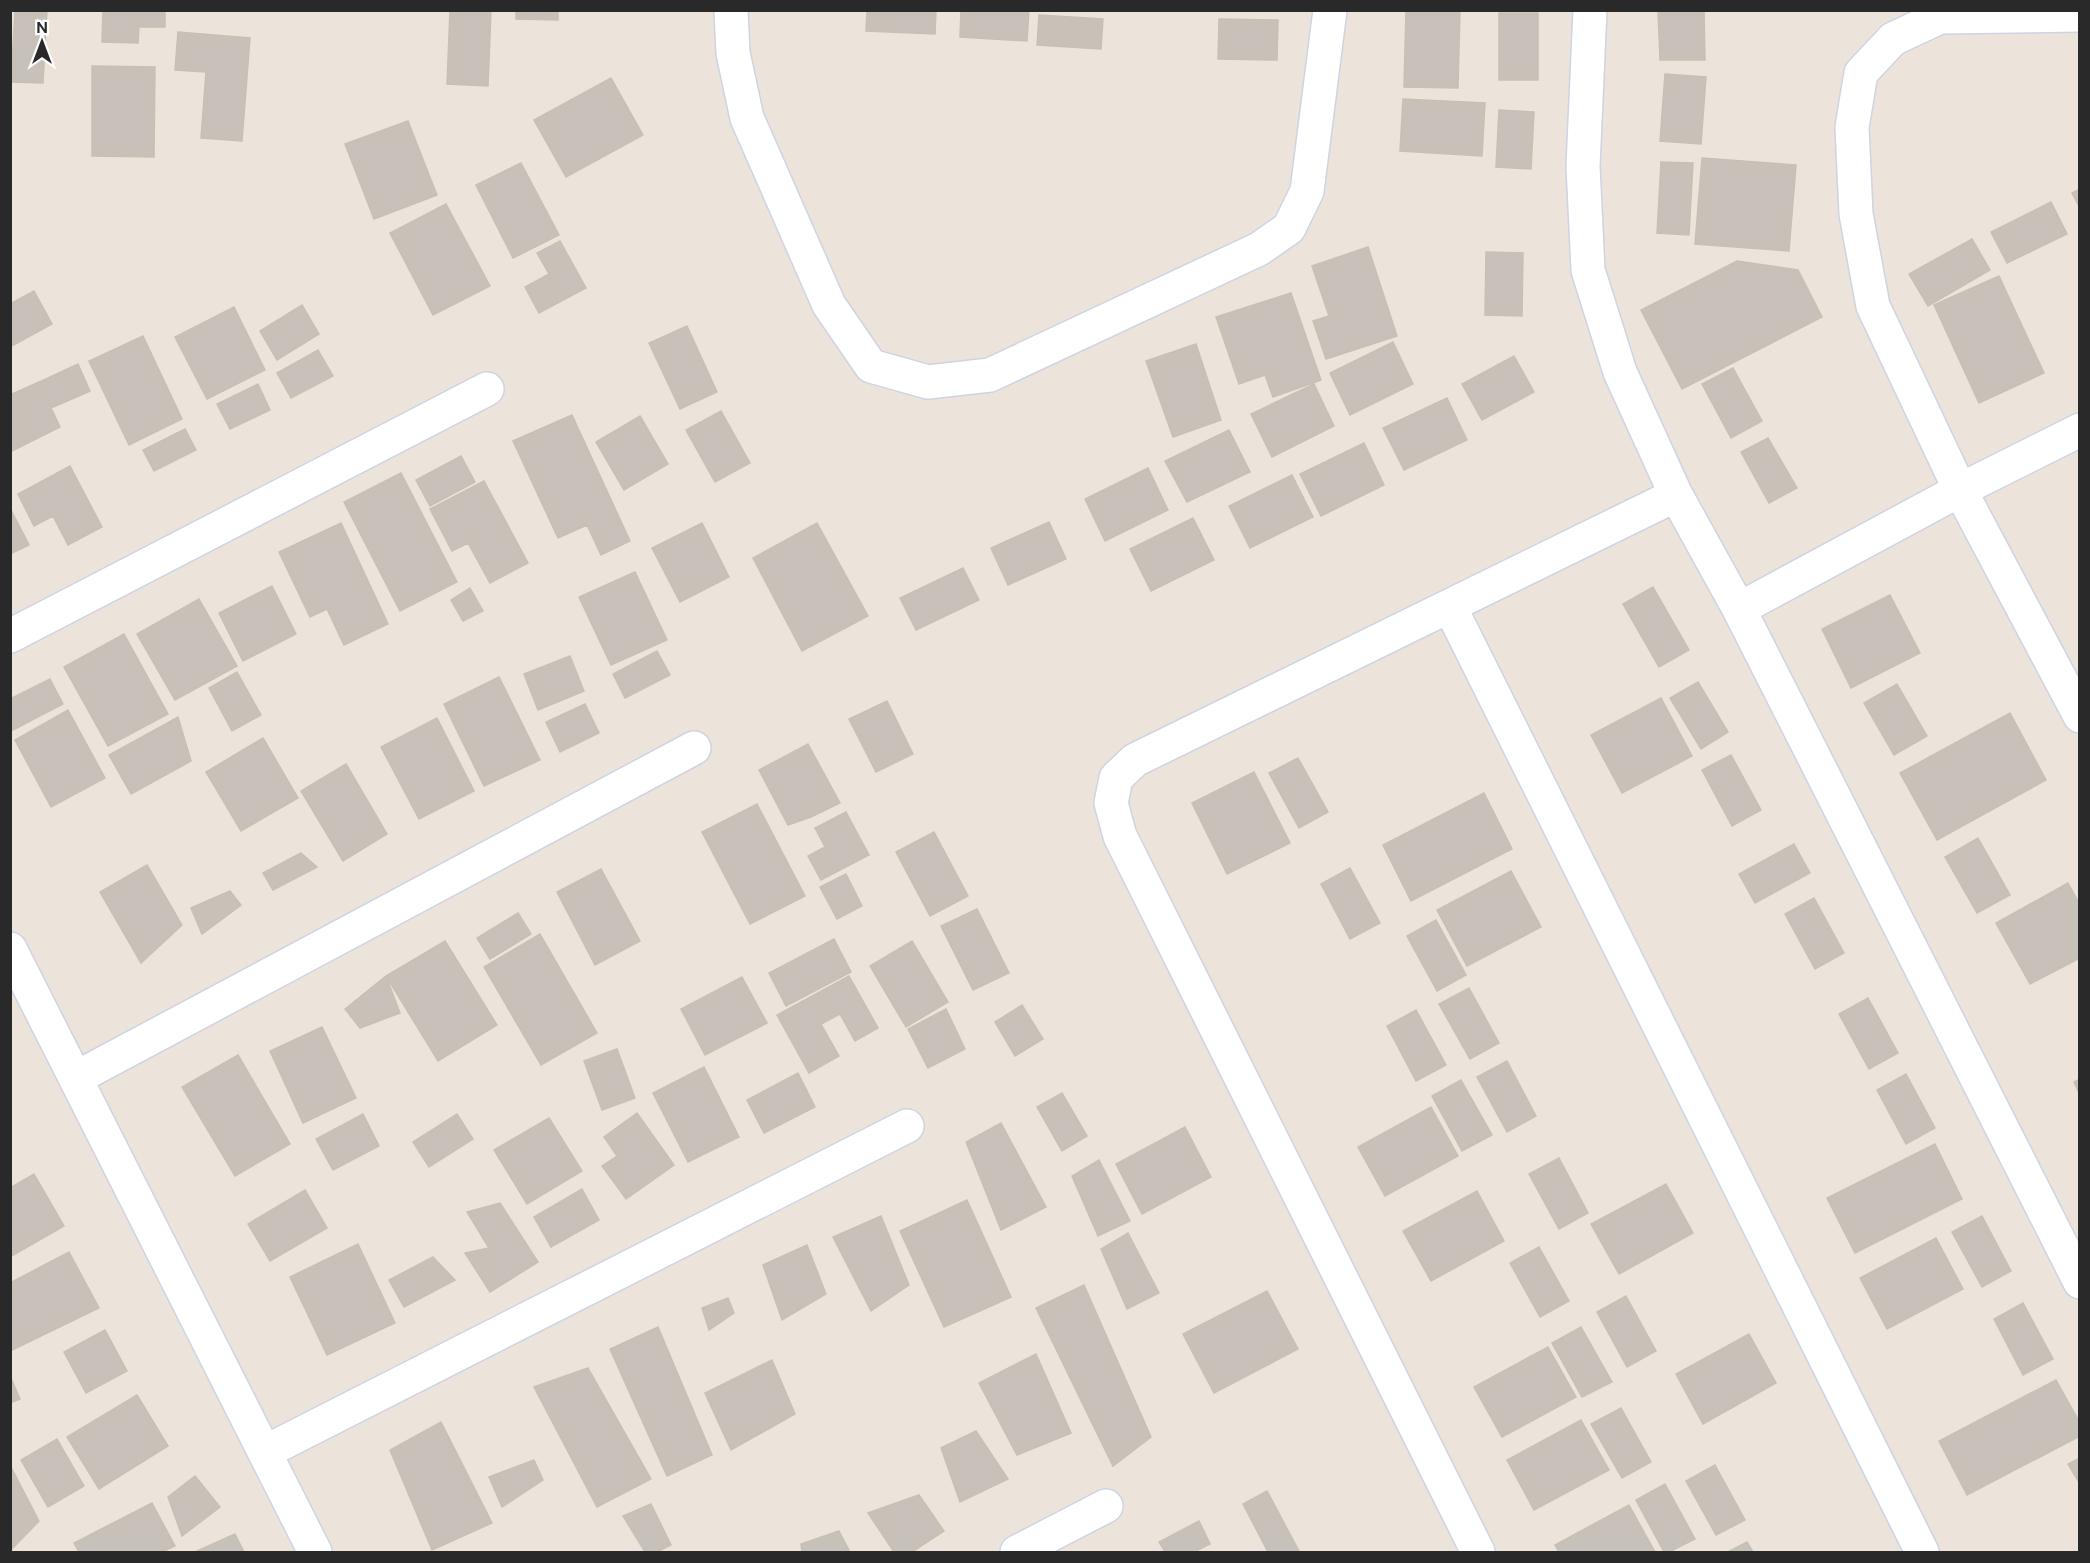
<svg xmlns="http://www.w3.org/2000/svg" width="2090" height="1563" font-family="'DM Sans',sans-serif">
<rect width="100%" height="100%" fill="#ece4da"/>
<path fill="#c7c1b9" stroke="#c7c0b3" stroke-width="1.5" d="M15,10h32l-4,73 -32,-1z
M103,10h62v17h-26l-1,16 -36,-1z
M450,10h41l-3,76 -41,-2z
M516,10h42v10l-42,-1z
M867,10h69l-1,24 -69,-3z
M961,10h68l-2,31 -67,-4z
M1406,10h54l-2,78 -54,-1z
M1658,10h46l1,50h-45z
M1499,13h39v67h-39z
M1039,15l64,4 -2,30 -64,-4z
M1219,19l59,1 -1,40 -59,-1z
M178,32l72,6 -8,103 -41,-3 5,-66 -31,-2z
M92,66l63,1 -1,90 -62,-1z
M1665,74l41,3 -5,67 -41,-3z
M611,78l32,57 -77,42 -32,-57z
M1403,99l82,4 -3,53 -82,-5z
M1499,110l35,2 -3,57 -35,-2z
M408,121l29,74 -63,24 -29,-75z
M1702,158l94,7 -7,86 -94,-7z
M1661,162l32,1 -4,72 -32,-2z
M521,163l38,72 -46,23 -37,-73z
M2080,189v19l-8,-15z
M2051,202l16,32 -60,29 -16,-31z
M446,204l44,82 -57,29 -43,-82z
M1972,239l18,31 -62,36 -19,-32z
M560,241l26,47 -47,25 -14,-26 24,-13 -12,-21z
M1368,247l29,89 -71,23 -13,-38 16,-5 -17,-50z
M1486,252l37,1 -1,63 -37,-1z
M1737,261l61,9 24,47 -140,72 -41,-79z
M1999,276l45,97 -65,30 -45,-98z
M34,291l18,33 -42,23v-43z
M1291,293l30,87 -48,17 -8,-22 -26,9 -23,-67z
M302,305l17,29 -42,26 -17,-29z
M234,307l31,63 -58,29 -32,-62z
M687,326l30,66 -37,17 -31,-66z
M143,336l39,83 -53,26 -40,-84z
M1393,342l20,42 -63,31 -20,-42z
M1196,344l25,76 -48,17 -27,-76z
M318,350l15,26 -42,22 -14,-25z
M1514,356l20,36 -52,28 -20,-36z
M78,364l12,27 -39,17 -12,-26z
M1733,368l29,53 -31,17 -29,-54z
M39,382l21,45 -24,12 -22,-46z
M258,384l12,26 -40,19 -13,-25z
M1314,384l20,42 -62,31 -21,-43z
M14,393l22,46 -26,13v-57z
M1447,398l20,42 -63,30 -21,-42z
M721,411l29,52 -35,19 -29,-52z
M572,415l58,126 -29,14 -14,-30 -29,13 -45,-97z
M640,416l28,48 -44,26 -28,-48z
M185,429l11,21 -42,21 -11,-21z
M1229,430l21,42 -63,30 -22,-41z
M1768,438l29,50 -28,15 -28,-51z
M1364,443l20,42 -63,31 -21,-42z
M461,456l14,26 -45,24 -14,-26z
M70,466l32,61 -34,18 -15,-29 -19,10 -16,-32z
M1148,468l20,42 -63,31 -20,-42z
M401,473l56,109 -57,29 -56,-109z
M1292,475l21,42 -63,31 -21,-42z
M484,481l44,82 -38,20 -22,-40 -16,8 -22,-42z
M10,508l19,37 -19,9z
M1193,518l21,42 -63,31 -21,-42z
M1049,522l17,37 -58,26 -17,-37z
M341,523l47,101 -44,21 -17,-36 -17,8 -31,-65z
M702,523l27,54 -49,25 -28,-54z
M817,523l51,93 -66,35 -49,-93z
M963,568l16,32 -63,30 -16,-32z
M635,572l32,68 -56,25 -32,-68z
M272,586l24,48 -53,27 -24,-48z
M1653,587l36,63 -30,17 -36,-63z
M470,588l13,23 -20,10 -12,-21z
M1890,595l30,58 -69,35 -29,-59z
M199,599l38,67 -62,34 -38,-66z
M124,634l44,80 -60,32 -44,-79z
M657,651l13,24 -45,23 -12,-24z
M570,656l14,35 -46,19 -14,-36z
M237,672l24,43 -29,16 -23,-43z
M499,677l41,83 -56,26 -40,-82z
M50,679l13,25 -52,27 -1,-32z
M1698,682l30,50 -27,17 -31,-51z
M1897,684l30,52 -33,19 -30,-52z
M1661,698l31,58 -70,37 -31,-58z
M887,701l26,53 -37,18 -27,-53z
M585,704l14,29 -39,19 -14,-30z
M68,710l37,68 -54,29 -36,-67z
M2010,713l36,67 -109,60 -37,-67z
M178,717l13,44 -60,33 -22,-39z
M437,718l37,73 -55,28 -38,-72z
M263,738l35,60 -57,33 -35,-59z
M808,744l32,59 -29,14 -23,8 -29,-55z
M1731,755l30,55 -29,16 -30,-56z
M1298,758l30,54 -29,16 -30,-55z
M346,764l41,70 -44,27 -42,-70z
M1254,772l36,71 -63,31 -35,-71z
M1484,793l28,56 -101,52 -28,-56z
M757,804l48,92 -55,28 -48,-92z
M846,812l23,43 -48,25 -13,-24 17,-9 -10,-19z
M934,832l34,64 -38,20 -34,-64z
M1978,838l32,57 -33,18 -32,-56z
M1794,844l16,29 -55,30 -16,-29z
M301,853l16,14 -44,23 -10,-17z
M147,865l35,60 -41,38 -41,-71z
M1350,868l30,55 -30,16 -29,-55z
M601,869l39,72 -45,24 -38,-73z
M1511,871l30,56 -74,39 -30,-56z
M846,874l16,32 -25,13 -17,-32z
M2068,883l12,22v53l-50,26 -34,-61z
M230,891l11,14 -39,29 -11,-26z
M1814,898l30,55 -29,16 -30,-55z
M977,909l32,64 -36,17 -32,-64z
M518,913l13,21 -41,25 -13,-21z
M1436,920l30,55 -29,16 -30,-55z
M540,934l57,99 -56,32 -57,-98z
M834,939l17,33 -65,34 -17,-33z
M445,941l52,84 -59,36 -52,-85z
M912,941l36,61 -42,25 -36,-61z
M386,976l14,37 -40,15 -15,-19z
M849,976l29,52 -23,13 -15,-27 -19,10 18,32 -30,17 -32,-58z
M742,977l25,46 -62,32 -24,-46z
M1469,988l30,55 -29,16 -31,-55z
M1868,998l30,55 -29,16 -30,-55z
M1022,1005l21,34 -28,17 -20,-34z
M946,1009l19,40 -37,19 -20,-39z
M1416,1010l30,55 -30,16 -29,-55z
M322,1027l34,71 -53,25 -33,-72z
M617,1049l18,49 -33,12 -18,-49z
M238,1055l52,89 -55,32 -53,-89z
M1507,1061l29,55 -29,16 -30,-55z
M704,1067l35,70 -51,25 -35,-69z
M798,1073l17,34 -51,26 -17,-33z
M1906,1074l29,54 -29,16 -29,-54z
M2080,1079v16l-6,-13z
M1461,1080l31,55 -30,16 -30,-55z
M1062,1093l25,43 -25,15 -25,-44z
M1431,1107l27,49 -73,40 -27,-49z
M637,1113l37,52 -48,34 -24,-33 15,-10 -13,-19z
M363,1114l16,32 -46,24 -17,-31z
M457,1114l16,25 -44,28 -16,-25z
M549,1118l33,53 -55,33 -33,-54z
M1001,1123l45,84 -45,23 -35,-88z
M1185,1127l26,50 -69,37 -26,-50z
M1935,1144l27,55 -107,54 -28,-55z
M1559,1158l29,55 -29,16 -30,-55z
M1099,1160l31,61 -32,15 -26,-60z
M34,1174l30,52 -54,31v-69z
M1666,1184l27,49 -74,41 -28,-50z
M582,1189l17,31 -48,27 -17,-30z
M305,1190l22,38 -57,33 -22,-37z
M1477,1191l27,50 -73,40 -28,-50z
M967,1200l44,97 -67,30 -44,-96z
M500,1203l38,59 -48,30 -25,-39 24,-5 -22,-36z
M881,1216l28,69 -38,26 -38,-74z
M1982,1216l29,55 -29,16 -30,-55z
M1128,1233l31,60 -32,16 -26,-60z
M1936,1238l27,51 -76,40 -27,-51z
M358,1244l37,79 -68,32 -37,-78z
M807,1245l19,49 -44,26 -19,-55z
M1539,1247l30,54 -29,16 -30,-54z
M69,1252l30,56 -89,43v-68z
M433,1257l22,23 -51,27 -15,-27z
M1084,1285l67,152 -38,29 -77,-158z
M1267,1291l31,58 -84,44 -31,-59z
M1626,1296l30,55 -29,16 -30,-55z
M728,1298l6,15 -25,17 -7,-22z
M2023,1303l30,56 -30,16 -29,-56z
M658,1327l54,128 -45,21 -57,-127z
M1581,1327l31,55 -30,15 -30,-54z
M105,1330l22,41 -41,22 -22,-41z
M1749,1334l27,49 -73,41 -27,-50z
M1548,1347l28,50 -74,40 -28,-50z
M1036,1354l35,79 -54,22 -38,-72z
M772,1360l23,54 -64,36 -26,-57z
M588,1368l63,111 -54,28 -63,-120z
M11,1378l9,21 -10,4v-24z
M2056,1380l24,43v13l-113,59 -28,-54z
M137,1395l31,51 -69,43 -32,-52z
M1621,1408l30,54 -29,16 -31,-54z
M1581,1420l28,50 -75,40 -27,-50z
M441,1422l51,101 -60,27 -42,-100z
M976,1431l32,48 -48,23 -19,-54z
M57,1439l27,47 -36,21 -27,-47z
M2080,1458v26l-12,-20z
M534,1460l9,20 -41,27 -13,-30z
M10,1465l29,56 -29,30z
M1715,1465l30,55 -29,15 -30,-54z
M195,1476l25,31 -38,29 -14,-39z
M1665,1484l30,55 -26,13h-5l-28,-52z
M1267,1491l32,60 -3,1h-28l-25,-48z
M919,1495l25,36 -32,21h-18l-26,-39z
M152,1503l23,43 -13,6h-83l-5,-9z
M651,1504l20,41 -14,7h-12l-22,-36z
M1629,1505l26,47h-96l-4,-7z
M1199,1521l11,23 -16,8h-29l-6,-10z
M839,1531l10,19 -5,2h-42l-1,-8z
M235,1534l9,18h-49z
M1747,1542l6,10h-25z"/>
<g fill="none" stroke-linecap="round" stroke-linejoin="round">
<defs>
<path id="street" d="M731,10l2,43 14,65 82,187 42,61 57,16 62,-7 269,-126 30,-21 18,-37 23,-181
M1590,10l-7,156 5,104 32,102 56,123 63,114 341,673
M2080,15l-140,2 -47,22 -32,34 -9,54 4,87 17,92 87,184 120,226
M1450,607l472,945
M1739,609l221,-119 120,-60
M10,636l477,-247
M10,949l305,603
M76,1078l618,-330
M265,1452l642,-326
M1017,1552l89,-46
M1478,1552l-358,-716 -9,-33 5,-25 19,-18 541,-265"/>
</defs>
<use href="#street" stroke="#cfd3e2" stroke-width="36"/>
<use href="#street" stroke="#fff" stroke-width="33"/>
</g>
<rect width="2090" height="1563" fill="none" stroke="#292929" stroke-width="24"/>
<g transform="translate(42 42)" stroke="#ffffff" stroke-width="4.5" paint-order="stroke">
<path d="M0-4.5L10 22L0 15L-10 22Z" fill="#292929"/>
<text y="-9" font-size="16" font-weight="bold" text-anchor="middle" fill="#292929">N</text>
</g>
</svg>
